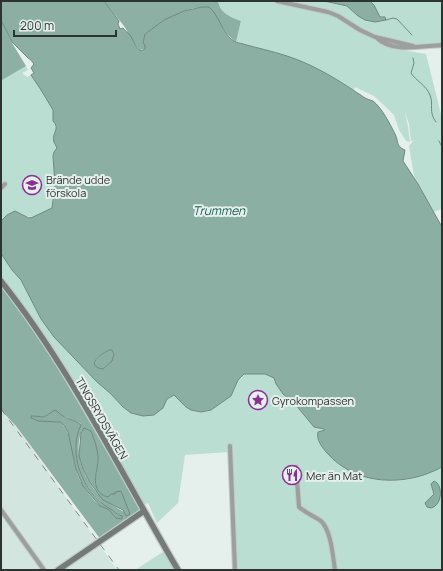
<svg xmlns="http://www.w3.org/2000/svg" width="443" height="571" font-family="Manrope,sans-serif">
<rect width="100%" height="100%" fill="#e5efeb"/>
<path fill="#d3e5df" d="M1,410l15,16 101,144h-116z"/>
<path fill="#bbded2" d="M218,1h224v42l-28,2 -12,5 24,4 16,64v91l-9,3 -19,-36 -5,-30 5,-6 -3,1 -2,-17 -4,-12 3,15 2,15 -4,-1 -7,-11 -5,-15 -5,-5 -15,-14 -19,-9 -1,3 -43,-24 -75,-24 5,-21c-11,-4 -21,-8 -23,-20z
M1,20l11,23 16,27 -6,3 5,4 4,-2 10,15 12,20v11l3,3 1,3 -2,4 2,17 -4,8 2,29 -3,23c-10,6 -21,13 -31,5l-18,5 -2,3v-138l11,-19z
M1,252l11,18 9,10 20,39 56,63 14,12 12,13 40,1 4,-9 7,-4 12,12 5,3 10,2 10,-2 20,-14 7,-16 6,-6h21l9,4 2,6 7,10 12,10 19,23 10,2 1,1 -7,2 -1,5 5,10 63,34 21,-1 23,-6 13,-7v103h-207l-6,-118 -44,3 -7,48 -21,20 -9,-20 -8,4 -100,-169 -36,-49h-3z
M166,550l12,20h-43z"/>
<path fill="#8cb0a4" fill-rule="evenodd" d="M104,1h114c2,12 12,16 23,20l-5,21 -9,-8 -18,-27 -15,1 -10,3 -20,9 -19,14 -2,9 2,2v4l-5,1c-7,-6 -11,-16 -16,-24 -6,-8 -13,-16 -20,-25z
M1,20l11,23 14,23 -24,14 -1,3z
M1,289h3l36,49 100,169 -2,7 -37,26 -85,-114 -15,-16zM50,413l11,2 19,8 1,2c-15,31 3,66 29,84 4,2 7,5 11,7 -7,-1 -8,-4 -13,-7 -2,-2 -6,-2 -9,-4 -5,-4 -18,-21 -20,-27 -7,-16 -5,-45 -19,-56l-27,-2 4,-4 7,1zM82,430l10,4c2,8 6,16 6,25 0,13 -10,33 10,38l13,-6 8,24c-7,-4 -26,-15 -31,-21 -15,-17 -25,-42 -16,-64z
M110,350h2l2,4 -2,7 -9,8 -5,-1 -4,-4c3,-7 9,-11 16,-14z"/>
<path fill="#8bafa3" stroke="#6f8a81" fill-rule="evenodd" d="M1,1h103l15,20 -1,3 2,5 3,-1c2,3 4,4 7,7 4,5 4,12 11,16l4,-2v-4l-2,-2 2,-9 19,-14 20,-9 18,-4h7c11,9 13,27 25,34 3,2 6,2 9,3 14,4 29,7 44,12 28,9 53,25 78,42 2,1 5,2 8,3 9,7 17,23 22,33 4,7 0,12 10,16l-2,11 15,23 24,43v240c-36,20 -86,19 -115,-14 -5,-6 -11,-13 -9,-21l7,-2 -1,-1 -10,-2 -19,-23 -12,-10 -7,-10 -2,-6 -9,-4h-21l-6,6 -7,16 -20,14 -10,2 -10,-2 -5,-3 -12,-12 -7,4 -4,9 -9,7 -11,1 -12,-3 -8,-6 -12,-13 -14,-12 -43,-45 -13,-18 -20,-39 -9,-10 -10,-15 -1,-3v-31l6,-6 8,-4 14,7 4,-1 19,-9 3,-23 -2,-29 1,-4 3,-4c-1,-2 -2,-4 -3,-6 -3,-9 7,-13 -1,-21v-11l-12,-20 -10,-15 3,-2 -3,-5 3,-4 -3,-4 -3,-2 -16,-16 -11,-22zM110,350h2l2,4 -2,7 -9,8 -5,-1 -4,-4c2,-7 9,-11 16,-14z
M334,1h36l4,4 6,12h5l1,3 -11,2 -10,-2 -7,-4 -11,-10 -18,-4z
M55,410c4,2 4,4 8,6 6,4 13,4 18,9 -14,28 2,68 28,83 5,3 8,7 13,8v3l-6,-1 -8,-9 -8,-3 -17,-20 -7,-17 -8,-37 -4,-7 -4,-3 -22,-1 -7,-3v-2h2l11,1z
M84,428l7,3c3,8 7,18 7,28 0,12 -10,33 10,38l3,-3h4v-2l6,-1 9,23 -4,2 -3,-6 -20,-10 -4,-5 -10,-14 -6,-12 -4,-13 2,-23z
M434,481c9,3 9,24 -3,27l-4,-1 -2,-4 9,-9 -3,-10z"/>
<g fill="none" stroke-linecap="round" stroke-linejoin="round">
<path stroke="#6f8a81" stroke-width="1" d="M321,1l8,1
M386,20l7,-2 4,1 15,16
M413,58l1,5 -3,10c5,8 15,12 19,22 4,10 -2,17 6,27
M439,141l3,6"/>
<defs>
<path id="street" d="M277,1l51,11 10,4 22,14 15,7 38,9
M377,38c15,15 45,8 65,7
M1,188l4,-4
M230,446l5,124
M296,467l3,40c7,6 15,9 22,14 10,9 12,36 14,49
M1,510l43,60"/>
<path id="secondary" d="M1,281c70,88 120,192 177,289
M58,570l86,-59"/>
</defs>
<use href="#street" stroke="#c0c9c6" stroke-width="6"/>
<use href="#secondary" stroke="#c0c9c6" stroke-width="8"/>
<use href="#street" stroke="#9b9f9d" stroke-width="4"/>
<use href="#secondary" stroke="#747a78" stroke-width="5.5"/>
<path stroke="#818886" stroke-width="1" stroke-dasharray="7 7" stroke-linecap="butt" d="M1,409l118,161"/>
</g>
<defs>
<symbol id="school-ring" viewBox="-11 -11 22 22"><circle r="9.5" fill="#e5efeb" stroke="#8c2e98" stroke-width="1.5"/><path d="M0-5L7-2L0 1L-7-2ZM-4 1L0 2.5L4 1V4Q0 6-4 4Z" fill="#8c2e98"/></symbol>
<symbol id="sight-ring" viewBox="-11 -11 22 22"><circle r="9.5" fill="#e5efeb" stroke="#8c2e98" stroke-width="1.5"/><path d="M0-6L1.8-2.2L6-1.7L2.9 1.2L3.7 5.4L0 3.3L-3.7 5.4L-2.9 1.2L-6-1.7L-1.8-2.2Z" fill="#8c2e98"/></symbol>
<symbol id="restaurant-ring" viewBox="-11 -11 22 22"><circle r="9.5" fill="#e5efeb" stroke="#8c2e98" stroke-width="1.5"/><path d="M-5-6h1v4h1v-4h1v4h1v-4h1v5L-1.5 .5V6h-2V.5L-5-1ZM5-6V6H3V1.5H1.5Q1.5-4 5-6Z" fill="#8c2e98"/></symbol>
</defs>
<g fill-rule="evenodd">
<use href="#school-ring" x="21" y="174" width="22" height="22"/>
<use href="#sight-ring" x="247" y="389" width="22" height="22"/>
<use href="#restaurant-ring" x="281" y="464" width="22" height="22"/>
</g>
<g text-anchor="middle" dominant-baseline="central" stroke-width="4" stroke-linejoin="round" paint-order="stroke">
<g font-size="11" fill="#2e3231" stroke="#e5efeb" text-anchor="start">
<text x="46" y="179">Brände udde<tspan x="46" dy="13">förskola</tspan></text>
<text x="272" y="400">Gyrokompassen</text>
<text x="306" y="475">Mer än Mat</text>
</g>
<g font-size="11" fill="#2e3231" stroke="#e5efeb">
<text transform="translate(102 418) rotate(60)">TINGSRYDSVÄGEN</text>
</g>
<g font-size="12" font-style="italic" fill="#175b4b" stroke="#e5efeb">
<text x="219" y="210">Trummen</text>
</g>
</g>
<rect width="443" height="571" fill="none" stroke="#2e3231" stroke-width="4"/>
<path d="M14 30v6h102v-6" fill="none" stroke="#2e3231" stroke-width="2"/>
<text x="20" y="30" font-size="12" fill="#2e3231" stroke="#e5efeb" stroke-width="3" paint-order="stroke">200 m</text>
</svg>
